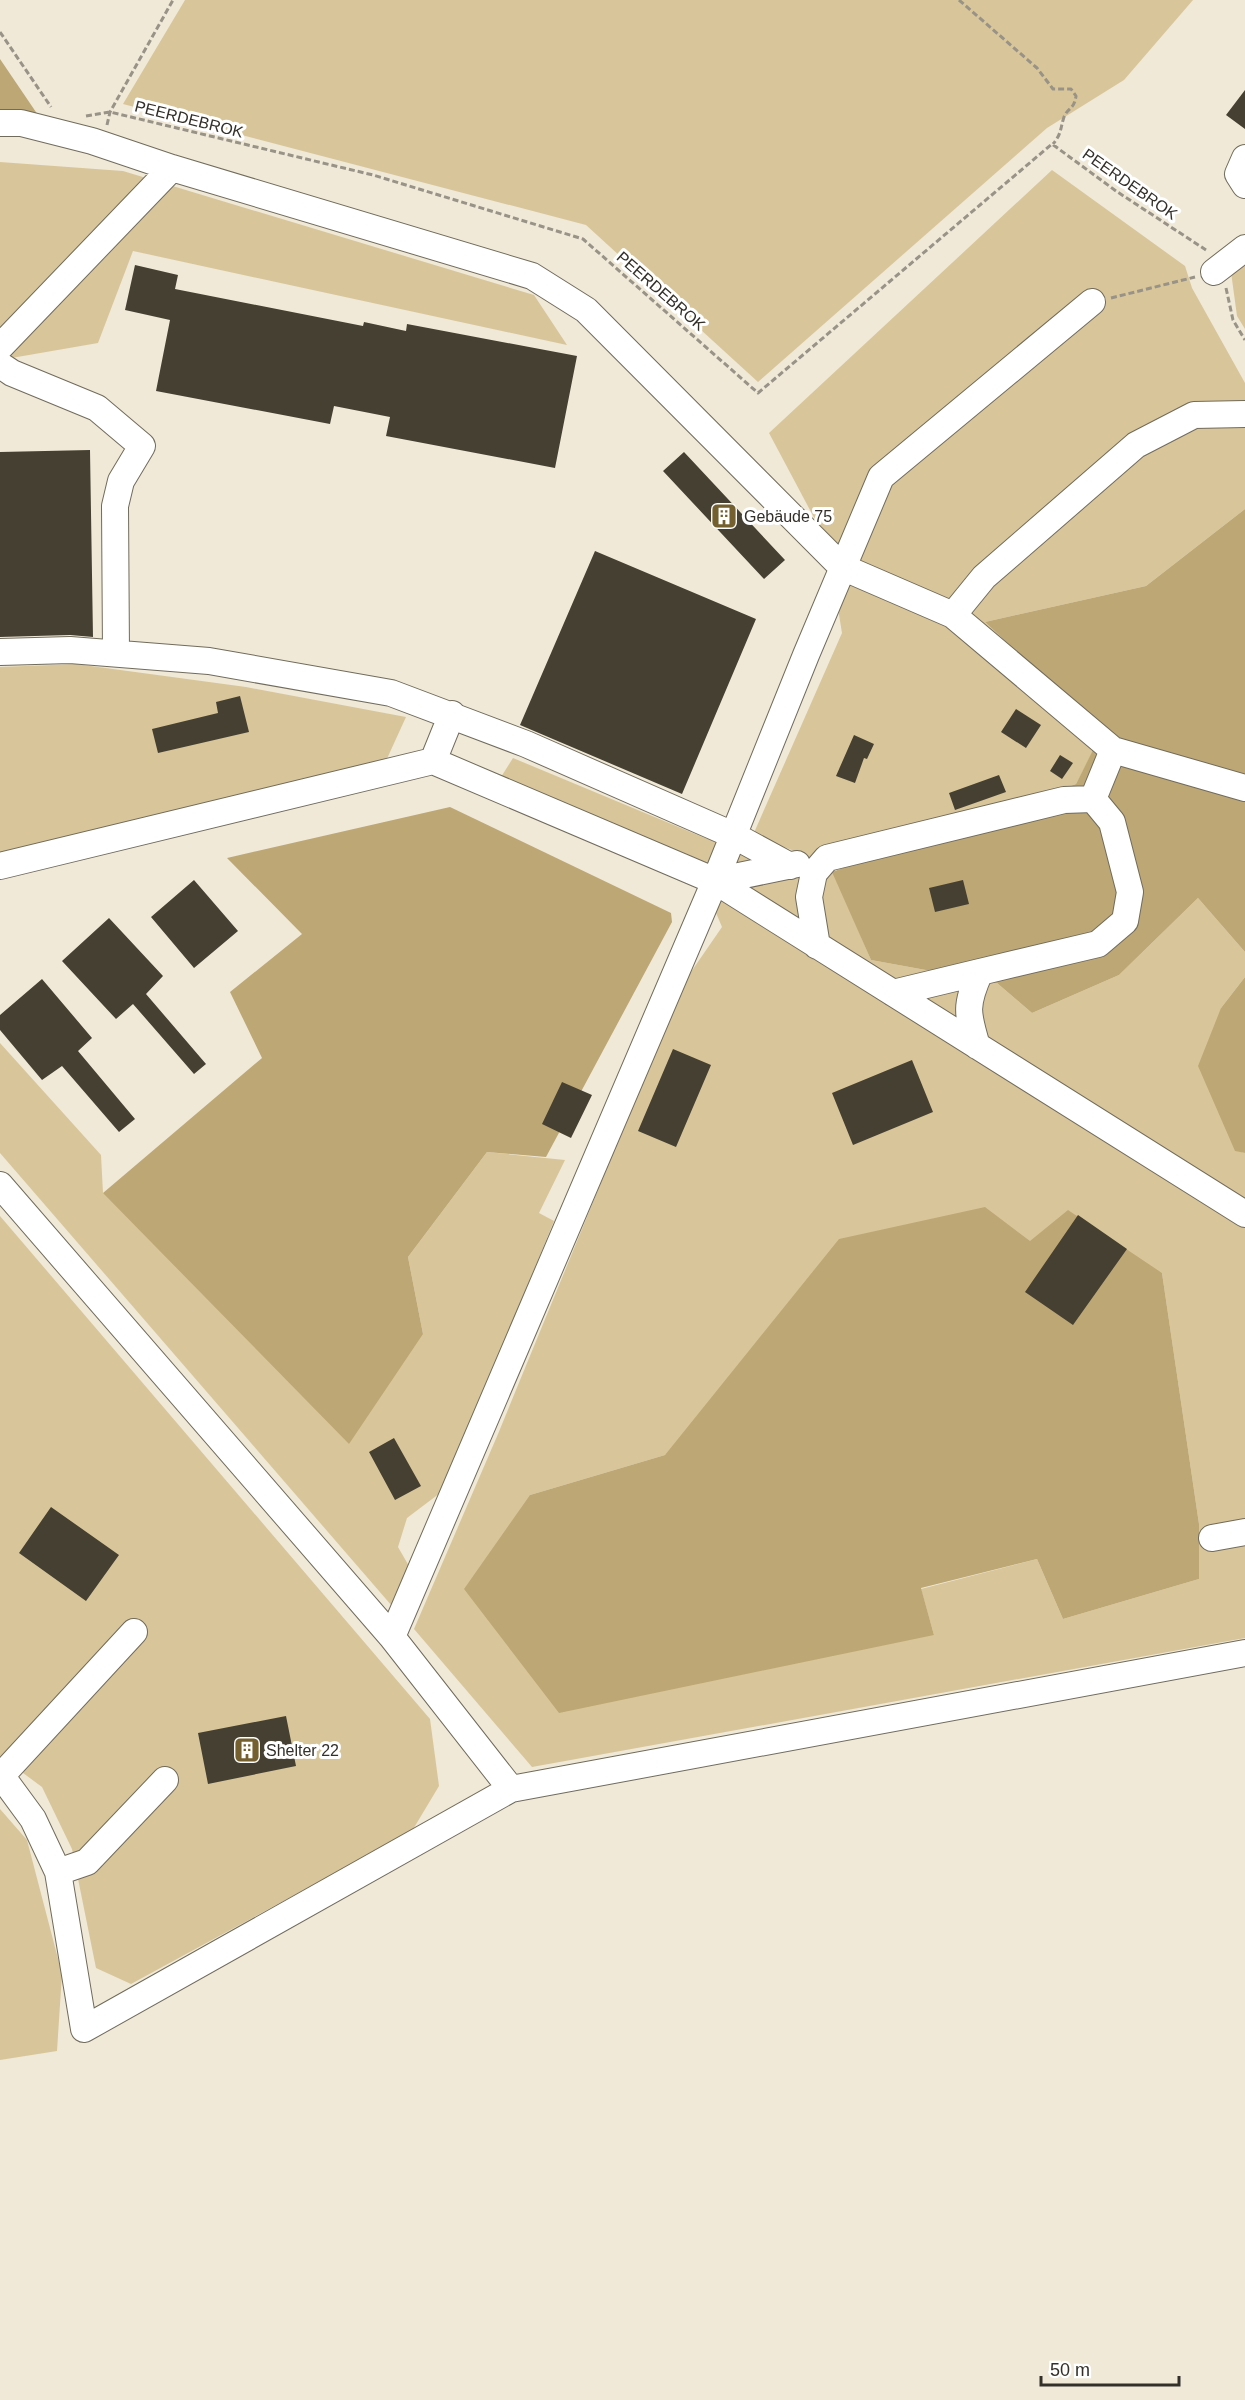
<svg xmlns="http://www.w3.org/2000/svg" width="1245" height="2400" font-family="Helvetica,sans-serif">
<rect width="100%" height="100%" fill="#f0e9d8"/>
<path fill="#d8c69a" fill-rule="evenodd" d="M185,0h1008l-69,80 -77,48 -289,254 -172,-157 -463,-121z
M0,162l123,9 411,124 33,50 -434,-94 -35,92 -98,17z
M1052,170l133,96 7,22 53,95v126l-99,77 -161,36 118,110 -27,52 -243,87 38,89 126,23 35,30 87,-38 79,-77 47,54v25l-24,31 14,142 10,3v485l-713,129 -118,-138 84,-195 184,-449 40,-58 -22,-52 -199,-98 12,-19 192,80 124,33 -27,-17 -49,-19 89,-202 -15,-91 -58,-109zM1030,1241l132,32 37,251v55l-136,40 -26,-60 -116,30 13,46 -404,-140 135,-40z
M1245,259v70l-8,-13 -6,-44z
M76,664l170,23 160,30 -21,46 -385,93v-189z
M0,1043l101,112 2,38 320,141 -15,-77 79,-105 78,8 -26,53 15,8 -110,269 -37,28 -9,29 15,26 -21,33 -392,-453z
M0,1216l430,503 9,67 -27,45 -281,153 -35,-16 -24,-119 -30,-62 -42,-31z
M0,1809l27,31 35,134 -5,77 -57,9z"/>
<path fill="#bda775" d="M0,59l40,59 -40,-2z
M1245,509v443l-47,-54 -79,77 -87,38 -35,-30 -126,-23 -39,-88 244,-88 26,-52 -117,-110 161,-36z
M450,807l221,106 1,9 -126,235 -59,-5 -79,105 15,77 -74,110 -246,-251 159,-135 -32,-66 72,-58 -75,-76z
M1245,977v176l-10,-2 -37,-85 23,-58z
M985,1207l45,34 38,-31 94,63 37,251v55l-136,40 -26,-60 -116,29 13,47 -375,78 -95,-124 66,-94 135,-40 174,-216z"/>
<path fill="#464032" d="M1245,90v39l-19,-14z
M135,265l43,10 -3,14 188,37 1,-4 42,9 1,-7 170,32 -22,112 -169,-32 4,-19 -56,-11 -4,18 -174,-33 14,-71 -45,-10z
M90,450l3,187 -23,-2 -70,2v-185z
M684,452l101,108 -21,19 -101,-108z
M595,551l161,68 -74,175 -162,-69z
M240,696l9,36 -91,21 -6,-24 66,-16 -2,-11z
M1016,709l25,16 -15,23 -25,-16z
M854,735l20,9 -7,15 -3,-1 -9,25 -19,-7z
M1060,755l13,8 -11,16 -12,-8z
M999,775l7,17 -51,18 -6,-17z
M194,880l44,51 -44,37 -43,-51z
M963,880l6,24 -34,8 -6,-24z
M109,918l54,58 -17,18 60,70 -12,10 -61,-70 -17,15 -54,-58z
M42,979l50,59 -14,13 57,68 -16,13 -57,-66 -20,14 -42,-50v-15z
M673,1049l38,16 -35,82 -38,-16z
M912,1060l21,52 -80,33 -21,-52z
M562,1082l30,13 -21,43 -29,-14z
M1078,1215l49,34 -54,76 -48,-33z
M394,1438l27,48 -26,14 -26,-48z
M51,1507l68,48 -33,46 -67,-48z
M286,1716l10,50 -88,18 -10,-51z"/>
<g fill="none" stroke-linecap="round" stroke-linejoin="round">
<defs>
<path id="minor" d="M0,123h21l71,18 80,27 360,108 54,34 256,257 111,48 160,135 132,38
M1245,158l-7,16 7,11
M1214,272l31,-24
M0,347l172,-179
M0,365l12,8 85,35 45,38 -21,35 -6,25 1,147
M953,615l31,-38 152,-132 58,-30 51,-1
M0,652l70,-2 139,11 182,32 135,51 207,91 57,31
M433,761l19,-47
M1093,799l20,-49
M0,866l433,-105 282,120 530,333
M715,881l82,-17
M817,946l-8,-49 5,-24 13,-15 237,-58 29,-1 19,23 18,70 -5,29 -27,23 -118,28c-15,33 -13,41 -3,74
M893,993l87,-21
M0,1185l392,452 119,152
M1212,1538l33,-6
M392,1637l323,-756 91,-226 75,-178 211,-175
M0,1774l33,45 25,53 26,157 427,-240 734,-136
M2,1775l132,-143
M58,1872l29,-10 78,-82"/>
</defs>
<use href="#minor" stroke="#716b5c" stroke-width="28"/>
<path stroke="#989287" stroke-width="3" stroke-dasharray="6 3" stroke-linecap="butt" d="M959,0l78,68 16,21h18l5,7c-2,14 -8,11 -12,21 -4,12 -2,16 -11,27
M0,32l51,75
M86,116l24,-4 263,63 210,64 175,154 294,-249 64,47 90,59
M107,125l3,-13 63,-112
M1226,288l7,32 12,20
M1111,298l84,-21"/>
<use href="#minor" stroke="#fff" stroke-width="26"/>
</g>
<defs>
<symbol id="building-square" viewBox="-11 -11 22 22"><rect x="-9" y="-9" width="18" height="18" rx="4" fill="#74602f" stroke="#fff"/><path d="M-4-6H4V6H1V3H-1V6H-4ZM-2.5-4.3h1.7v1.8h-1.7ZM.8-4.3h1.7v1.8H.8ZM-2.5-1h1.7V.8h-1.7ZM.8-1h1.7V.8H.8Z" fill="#fff"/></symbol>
</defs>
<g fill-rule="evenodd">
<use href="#building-square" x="709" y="501" width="30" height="30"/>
<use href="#building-square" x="232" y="1735" width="30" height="30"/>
</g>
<g text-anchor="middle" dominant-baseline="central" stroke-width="6" stroke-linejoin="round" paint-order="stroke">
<g font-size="16" fill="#33302a" stroke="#fff">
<text transform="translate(189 119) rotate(14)">PEERDEBROK</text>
<text transform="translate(1130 184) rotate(35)">PEERDEBROK</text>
<text transform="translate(661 291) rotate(41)">PEERDEBROK</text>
</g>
<g font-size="16" fill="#33302a" stroke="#fff" text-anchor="start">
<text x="744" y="516">Gebäude 75</text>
<text x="266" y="1750">Shelter 22</text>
</g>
</g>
<path d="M1041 2376v9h138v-9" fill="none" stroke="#33302a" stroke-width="3"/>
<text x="1050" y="2376" font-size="18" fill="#33302a" stroke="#ffffff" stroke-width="4.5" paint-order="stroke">50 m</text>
</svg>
